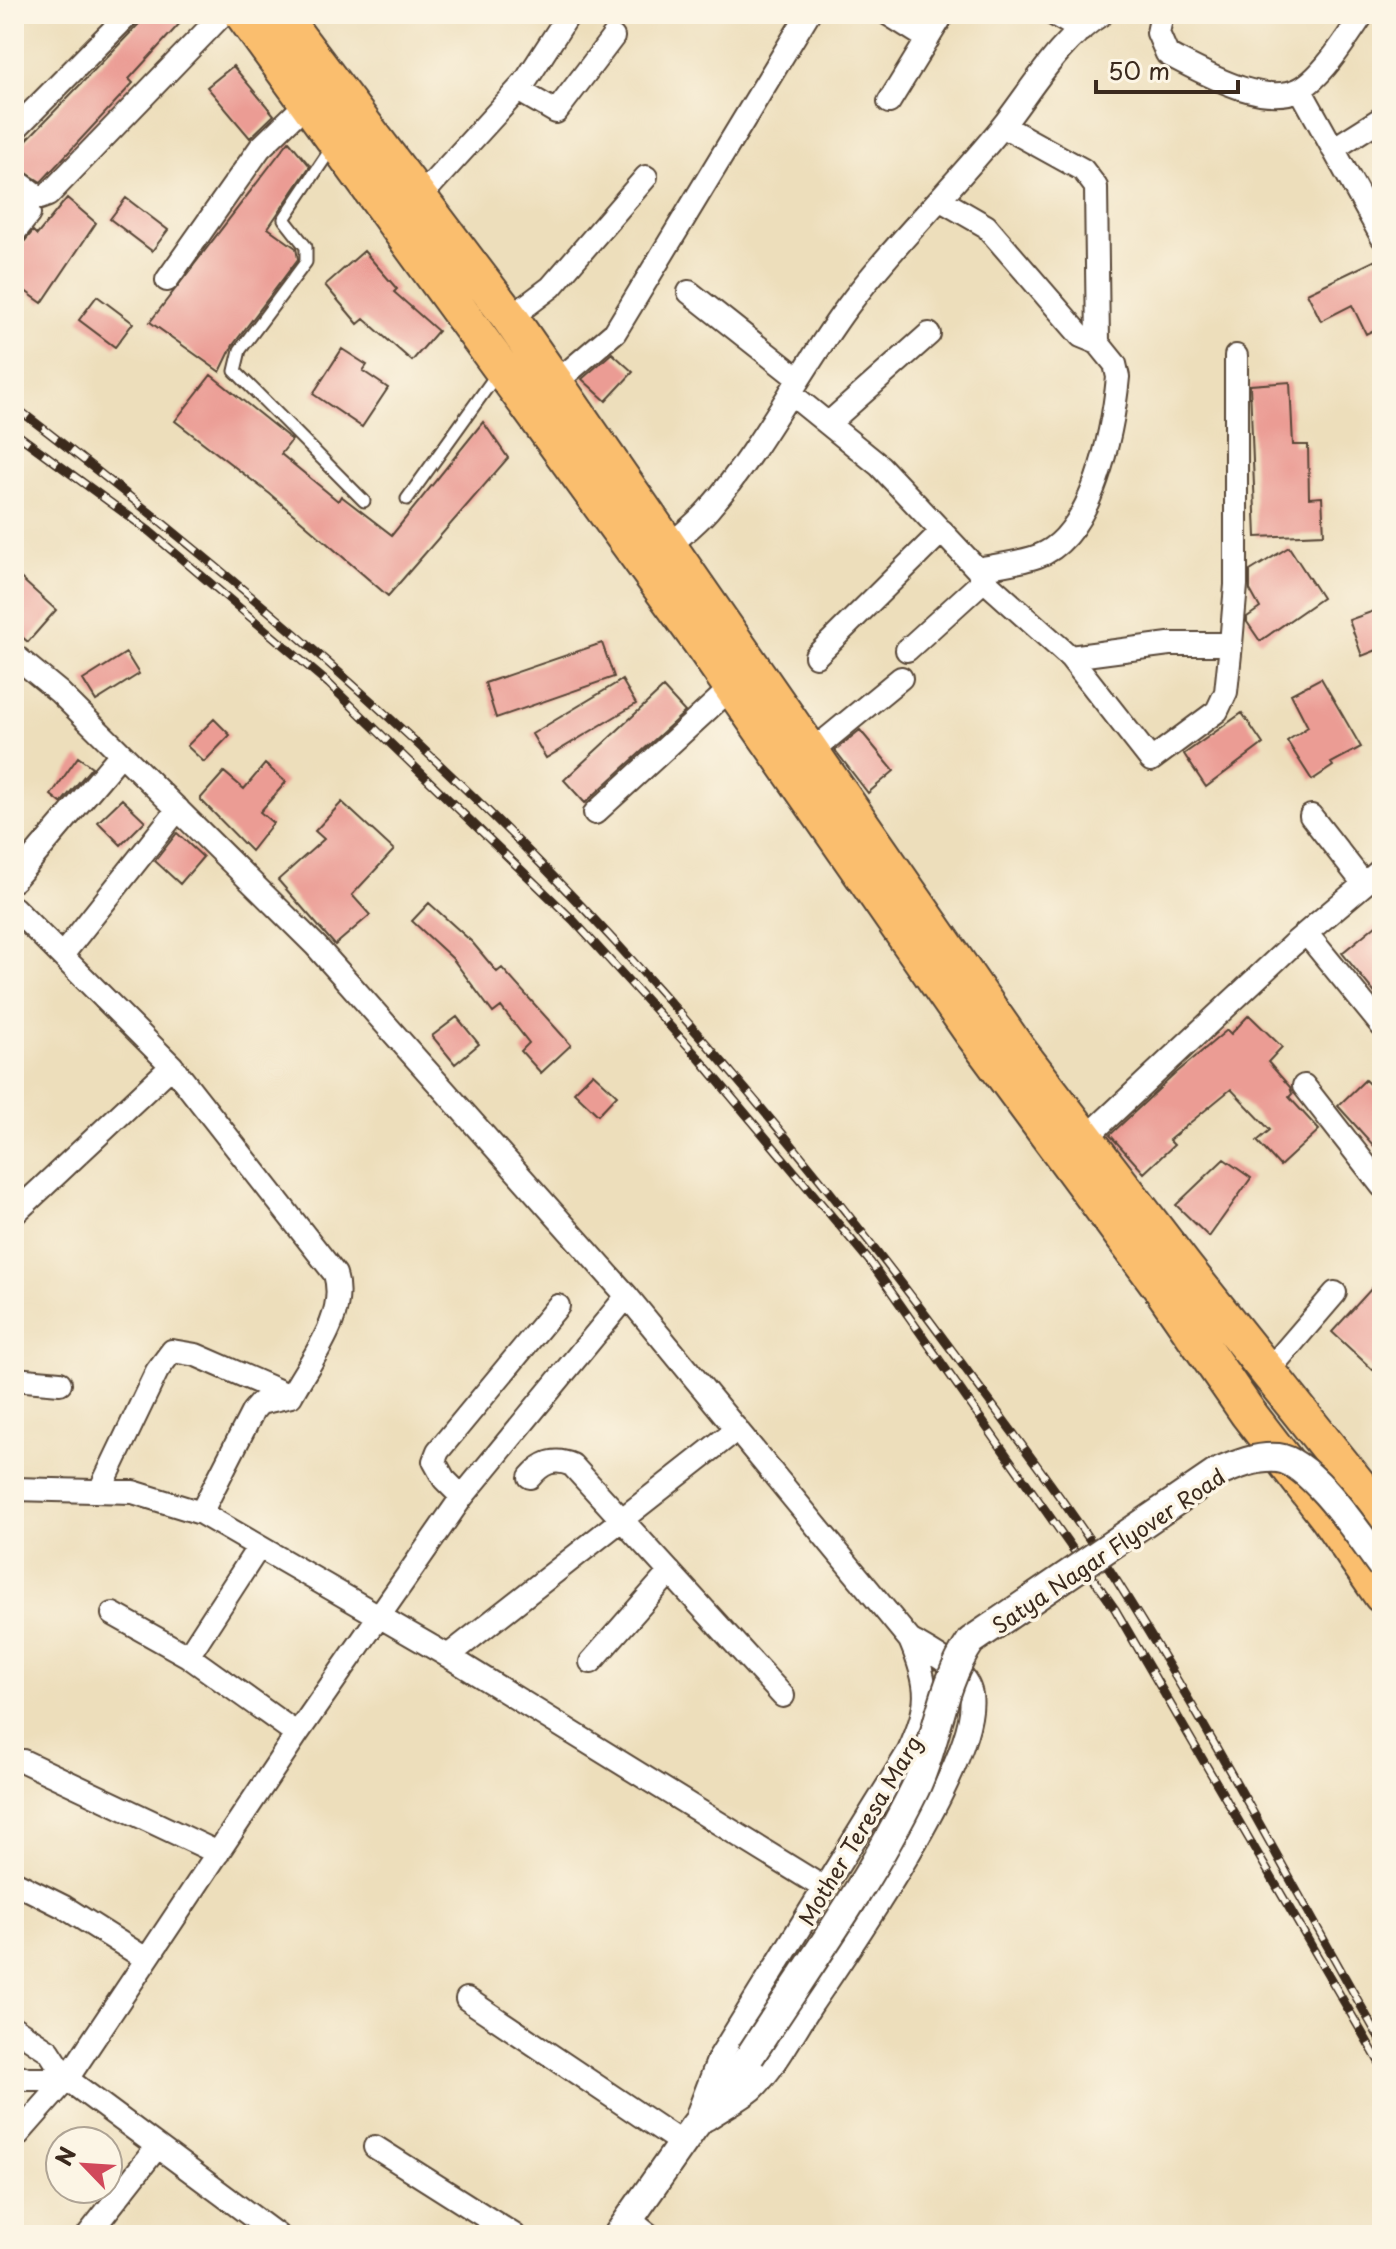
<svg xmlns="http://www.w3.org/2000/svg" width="1396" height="2249" font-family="'Playpen Sans',sans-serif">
<rect width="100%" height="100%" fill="#fcf5e5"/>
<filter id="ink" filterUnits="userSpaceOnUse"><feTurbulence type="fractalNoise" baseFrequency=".0125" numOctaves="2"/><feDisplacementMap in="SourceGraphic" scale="16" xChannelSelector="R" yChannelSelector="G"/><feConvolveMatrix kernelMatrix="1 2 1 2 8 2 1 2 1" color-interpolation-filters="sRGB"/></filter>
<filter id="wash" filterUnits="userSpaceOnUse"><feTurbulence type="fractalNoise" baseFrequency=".006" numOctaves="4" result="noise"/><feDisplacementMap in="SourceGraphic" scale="32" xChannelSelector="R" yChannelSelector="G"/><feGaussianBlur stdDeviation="1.8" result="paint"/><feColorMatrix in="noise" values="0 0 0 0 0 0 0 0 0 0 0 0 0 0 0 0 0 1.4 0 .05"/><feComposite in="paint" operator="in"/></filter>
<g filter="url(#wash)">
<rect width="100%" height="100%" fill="#eddebb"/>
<g id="blocks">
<path fill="#eb9c94" d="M143,14h31l8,7 -53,58 4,4 -92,99 -27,-17v-12l125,-129z
M233,66l41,49 -24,23 -43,-51z
M289,141l21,25 -42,62 28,20 2,11 -65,86 -13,27 -70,-50z
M67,198l29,25 -54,80 -28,-20v-36l10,-5 9,-11 4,4z
M126,198l42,32 -16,21 -42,-32z
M364,251l33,38 -3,3 44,39 -26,30 -48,-42 -6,5 -33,-39z
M1382,257v69l-16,8 -14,-29 -31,16 -14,-28z
M97,296l36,27 -18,24 -36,-27z
M342,349l25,16 -4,6 25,17 -26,39 -49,-33z
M612,353l21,19 -27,29 -24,-22z
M211,375l81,65 -11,14 57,47 3,-5 51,39 91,-113 25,36 -120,138 -118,-102 -95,-73z
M1290,382l3,63h15l1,53 13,-1 2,37 -68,3 -6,-152z
M1289,547l33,51 -62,43 -13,-19v-5l13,-9 -10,-18v-19z
M14,572l42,38 -28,32 -14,-12z
M1382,608v40l-20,8 -13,-36z
M602,643l12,34 -118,41 -11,-35z
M126,653l13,21 -43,27 -13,-21z
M1321,678l40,69 -30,16 2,3 -21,14 -25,-39 21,-14 -17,-33z
M622,680l14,24 -90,54 -14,-24z
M663,688l22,24 -100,91 -21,-23z
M1242,713l21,31 -57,43 -22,-33z
M214,719l16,16 -26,27 -17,-16z
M860,730l34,41 -26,22 -33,-43z
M78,757l14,10 -31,36 -10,-8z
M265,764l21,18 -26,30 13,11 -22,28 -51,-52 24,-27 20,17z
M122,799l23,22 -24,24 -23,-23z
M342,802l52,48 -42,45 18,20 -35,30 -57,-65 46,-41 -9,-8z
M177,833l26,24 -23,27 -25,-23z
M429,903l43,39 25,30 5,-4 69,77 -30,28 -20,-22 8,-8 -28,-36 -8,6 -41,-55 -40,-37z
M1382,920v82l-40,-49z
M1249,1015l33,32 -14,15 22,25 2,7 -3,3 30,33 -39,36 -23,-25 13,-11 -39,-41 -62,51 5,5 -30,28 -34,-38 65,-61 52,-44 4,4z
M457,1017l22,27 -24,20 -23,-28z
M593,1073l24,22 -19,20 -24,-23z
M1365,1080l17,17v58l-44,-49z
M1224,1159l27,19 -42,59 -33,-32z
M1382,1277v83l-9,10 -41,-38z"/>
</g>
</g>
<g filter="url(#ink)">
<use href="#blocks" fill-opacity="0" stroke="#564536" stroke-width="2"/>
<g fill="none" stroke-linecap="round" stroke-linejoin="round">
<defs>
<path id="service" d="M333,146l-49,73 22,28v15l-66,88 -5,21 129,130
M407,499l92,-128"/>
<path id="minor" d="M888,14l40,25
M1053,14l28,16
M1162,14l-4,19 9,21c34,17 95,54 133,35 23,-12 48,-53 63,-75
M1300,89l82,148
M518,90l38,22 57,-75
M889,102l54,-88
M14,130l115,-116
M1333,149l49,-31
M14,179l26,19 8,-3 175,-181
M420,197l105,-115 44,-68
M14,199l15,15 -15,19
M941,200l45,26 95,110 17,7
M167,280l93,-132 49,-47
M689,292l110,87
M510,318l41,-31 95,-110
M546,391l69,-59 193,-318
M790,393l90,73 97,103c20,-4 42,-6 61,-13 55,-19 75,-127 80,-179l-3,-13 -17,-21 -2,-156 -13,-17 -80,-44
M829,423l100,-89
M668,547c13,-12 28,-23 40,-37 54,-62 91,-138 140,-204 47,-63 105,-118 154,-179 30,-38 57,-87 100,-113
M977,569l7,11 86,77 81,103 66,-49 9,-19 5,-48
M907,650l77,-70
M14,655l45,37 257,254 311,350 283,344c20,47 20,65 -1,111l-190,307 -21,55
M816,656l126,-125
M1070,657l99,-13h62l5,-59v-229
M811,752l90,-74
M595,813l136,-125
M1311,816l53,68
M14,880l106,-125
M14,908l158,158 163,208c13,42 -25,86 -44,122l-31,7 -7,8 -52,102
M1306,933l76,93
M63,954l115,-145
M1304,1086l78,100
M1085,1139l207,-194 90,-76
M14,1214l158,-148
M1268,1371l67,-78
M14,1379l46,4
M530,1477c12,-14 24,-20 42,-12l211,231
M101,1488l56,-117 15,-20 24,4 94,41
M14,1489l119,3 68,21 247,143 376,232
M462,1497l-18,-18 -10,-18 4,-10 120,-145
M113,1614l75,42 109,78
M188,1656l70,-108
M448,1656l289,-227
M591,1662l79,-90
M23,1761l195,92
M14,1882l50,25 82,52
M467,1999l216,145
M14,2028l35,23 18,28
M14,2074l13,5h40
M707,2119c14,-10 33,-19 46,-30 23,-22 41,-58 59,-85 39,-58 169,-245 159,-309 -4,-26 -41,-43 -61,-55
M14,2139l53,-60
M375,2147l139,88
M629,2219l20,16
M88,2235l69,-88
M277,2235l-210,-156 230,-345 165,-237 165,-201"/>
<path id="tertiary" d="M618,2235l75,-107 57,-72"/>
<path id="primary" d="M243,14l457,627 272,391 188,254 88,127 80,104 54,78
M280,14l230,304 507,731 167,218 198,248"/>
</defs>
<use href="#service" stroke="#564536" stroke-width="15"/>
<use href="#minor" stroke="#564536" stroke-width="26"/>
<use href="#tertiary" stroke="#564536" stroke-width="32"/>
<use href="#primary" stroke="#564536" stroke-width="40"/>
<use href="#service" stroke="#fff" stroke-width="11"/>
<use href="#minor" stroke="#fff" stroke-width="22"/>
<use href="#tertiary" stroke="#fff" stroke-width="28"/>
<use href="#primary" stroke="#fabe6e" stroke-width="36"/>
<defs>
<path id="rail" d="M14,406c185,142 367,294 530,461 153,157 294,328 424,505 55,75 113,150 162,230 89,143 168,294 252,441
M14,432l135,99 180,153 244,236 125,137 173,206 244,346 267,458"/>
</defs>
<use href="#rail" stroke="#3b2a1e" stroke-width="9"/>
<use href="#rail" stroke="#fcf5e5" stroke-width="6" stroke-dasharray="18" stroke-linecap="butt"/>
<defs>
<path id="tertiary-bridge" d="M750,2056c57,-88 119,-173 165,-267 23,-48 25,-103 56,-148l246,-168c19,-8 40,-17 61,-15 34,4 83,80 104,108"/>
</defs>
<use href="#tertiary-bridge" stroke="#564536" stroke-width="32" stroke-linecap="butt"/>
<use href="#tertiary-bridge" stroke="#fff" stroke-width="28"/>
</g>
</g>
<g text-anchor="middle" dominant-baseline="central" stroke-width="7" stroke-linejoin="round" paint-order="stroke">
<g font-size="22" fill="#3b2a1e" stroke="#fcf5e5">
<text transform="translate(1108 1550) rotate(-34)">Satya Nagar Flyover Road</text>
<text transform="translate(859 1830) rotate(-59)">Mother Teresa Marg</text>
</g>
</g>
<rect width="1396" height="2249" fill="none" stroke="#fcf5e5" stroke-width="48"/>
<g transform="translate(84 2165) rotate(295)"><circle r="38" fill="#fcf5e5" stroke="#afa495" stroke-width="2"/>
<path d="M0-6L14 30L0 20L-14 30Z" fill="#d1495b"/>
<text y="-12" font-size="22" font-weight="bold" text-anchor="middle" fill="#3b2a1e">N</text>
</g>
<path d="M1096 80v12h142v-12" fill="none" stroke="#3b2a1e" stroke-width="4"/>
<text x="1108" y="80" font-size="24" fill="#3b2a1e" stroke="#fcf5e5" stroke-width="6" paint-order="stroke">50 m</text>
</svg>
